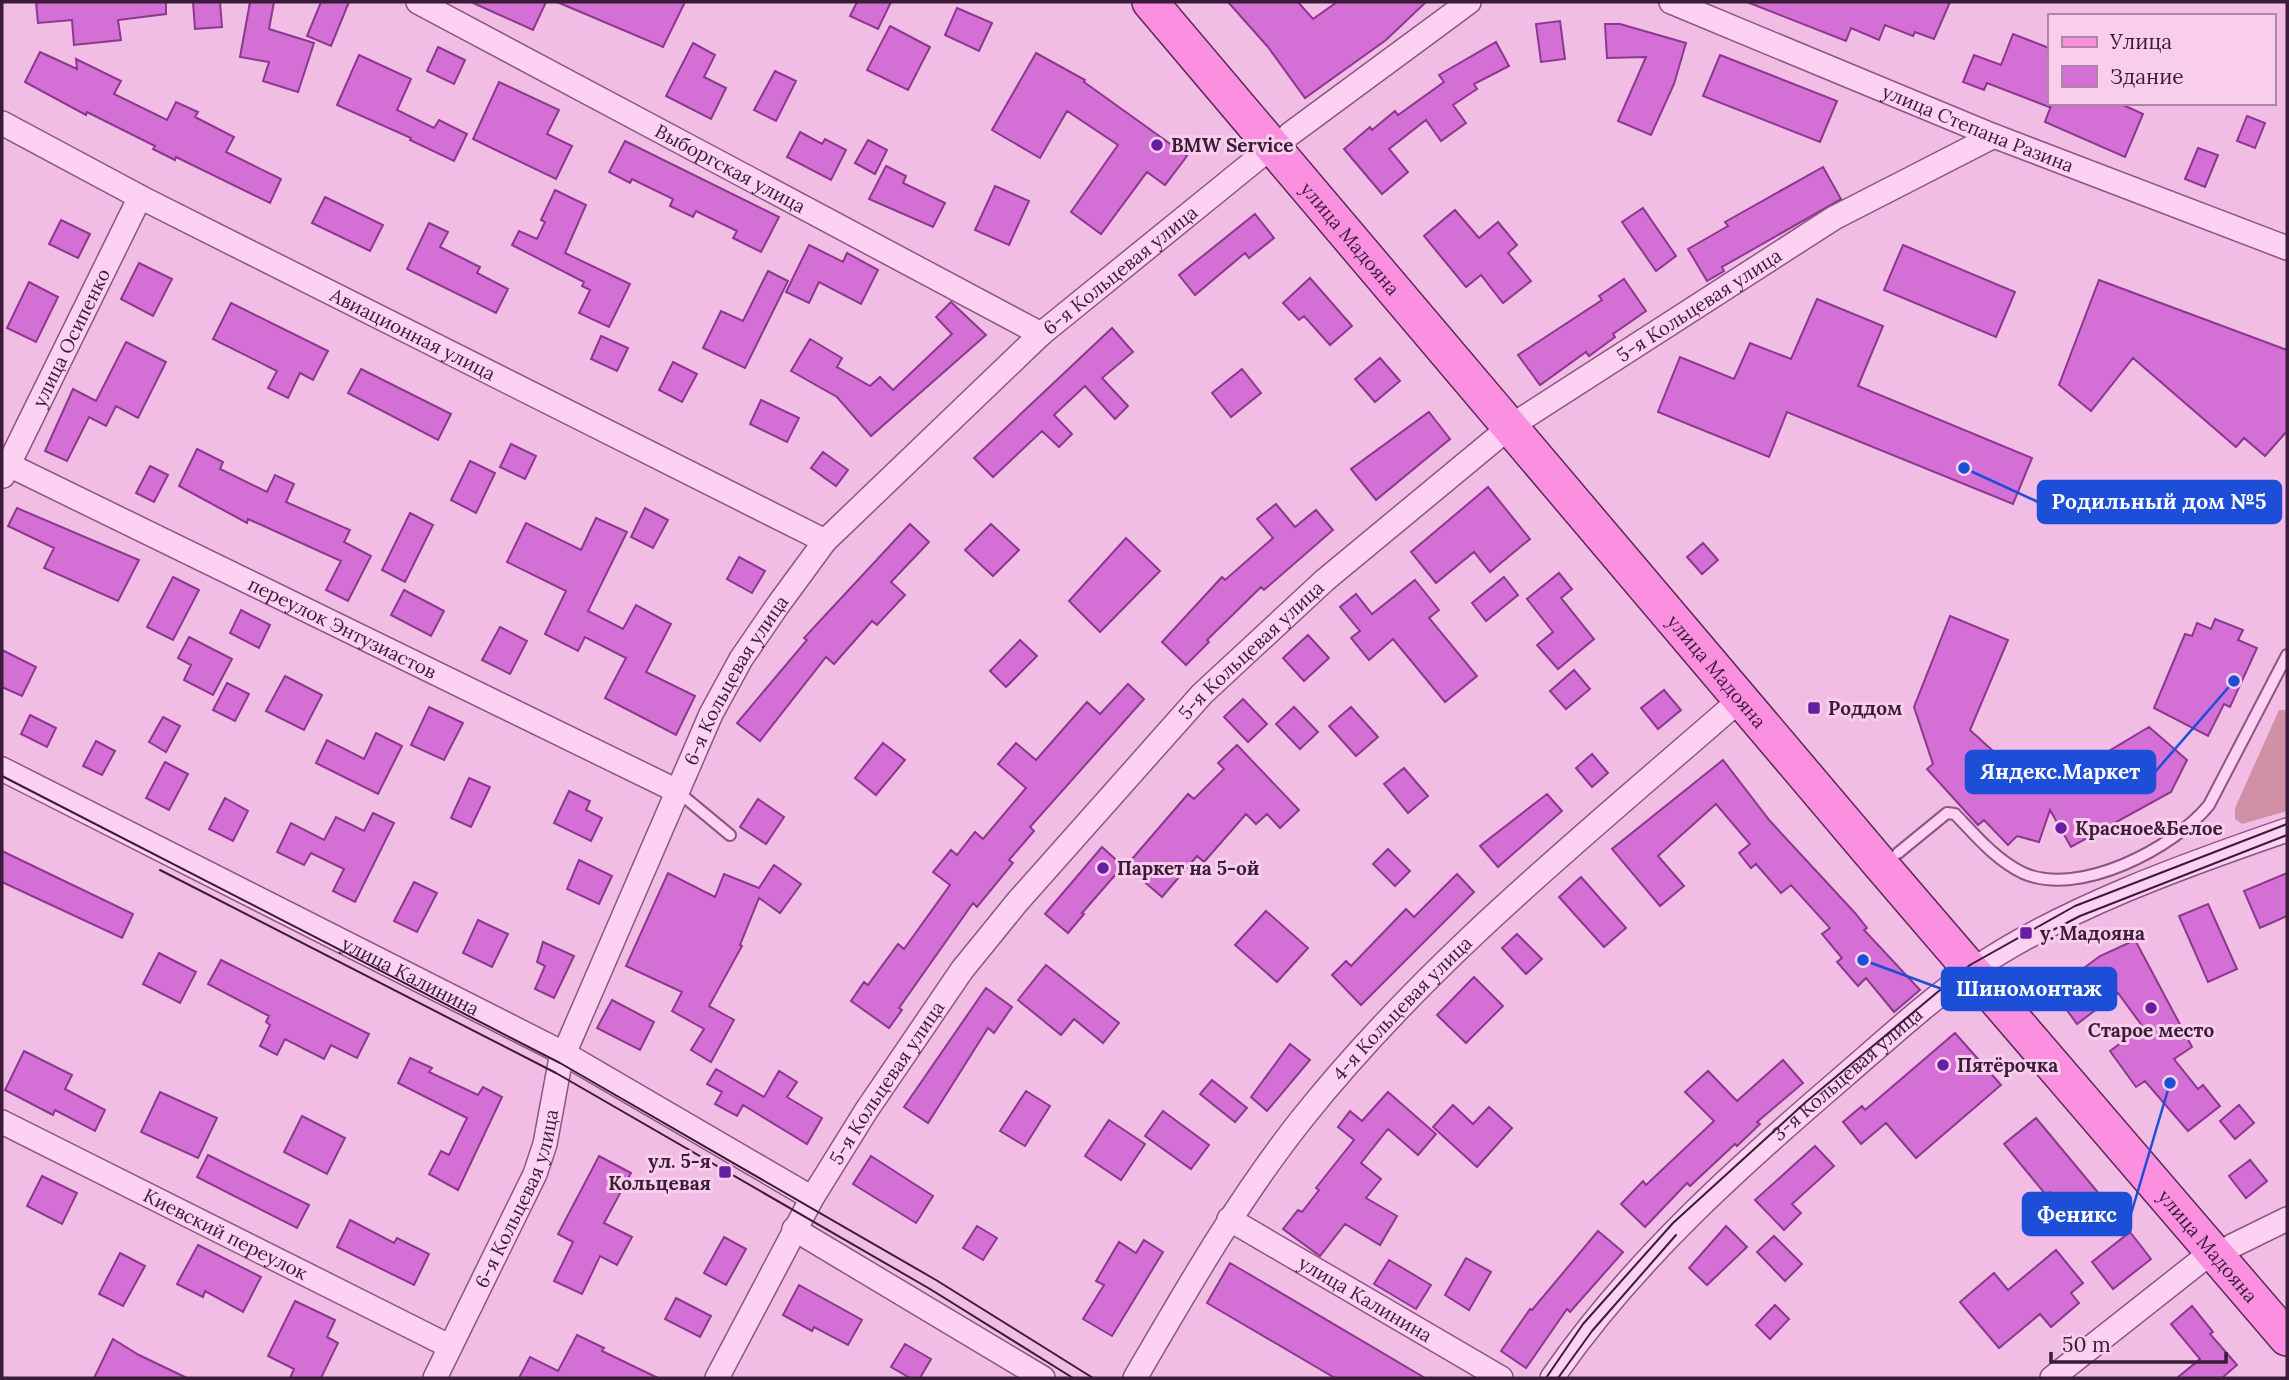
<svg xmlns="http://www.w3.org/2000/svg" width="2289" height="1380" font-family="Lora,serif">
<rect width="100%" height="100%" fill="#f2bde4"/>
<path fill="#d190a5" d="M2279,710h8v101l-45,13 -7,-5v-11z"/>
<path fill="#d36fd5" stroke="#8b388e" stroke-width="2" d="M36,2h130v12l-48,6 3,20 -47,5 -2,-25 -34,3z
M193,2h27l2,25 -27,2z
M250,2h24l-5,27 45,14 -16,49 -35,-11 6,-19 -29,-5z
M321,2h28l-18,44 -24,-10z
M471,2h75l-13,28z
M557,2h128l-22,45z
M857,2h34l-13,27 -28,-13z
M1228,2h70l15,17 24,-17h89l-40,38 -81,58 -37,-51z
M1747,2h203l-16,37 -19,-7 -2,4 -28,-11 -6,15 -28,-12 -5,13z
M957,8l35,15 -13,28 -34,-16z
M1560,21l5,38 -24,3 -5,-38z
M1605,24h15l66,19 -12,41 -23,51 -33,-14 28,-64 -39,1z
M890,26l40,21 -22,43 -41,-20z
M2013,34l36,14v59l-62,-24 -3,7 -21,-8 11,-27 27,10z
M1496,42l13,24 -35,18 3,5 -24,16 13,18 -25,18 -15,-21 -37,29 19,23 -26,22 -38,-45 26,-22 2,3 23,-19 3,4 46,-33 -5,-7z
M693,43l22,12 -11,22 22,11 -15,31 -45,-23z
M438,47l27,13 -11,24 -27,-13z
M40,52l37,17 -1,-10 45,22 -7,13 53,26 9,-18 22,10 -3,5 39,20 -8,15 55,27 -11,24 -94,-46 -1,3 -22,-11 2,-3 -68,-34 -1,3 -61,-33z
M1036,53l49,27 -1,2 103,74 -22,29 -18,-13 -46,62 -30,-22 47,-67 -51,-34 -27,47 -48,-28z
M359,55l52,24 -14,31 37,18 5,-8 28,14 -13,27 -44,-21 1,-2 -74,-33z
M1720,55l117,46 -17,41 -117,-46z
M775,71l21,10 -20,40 -22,-11z
M499,82l60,28 -12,24 25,12 -16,33 -83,-40z
M2052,103h67l24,11 -18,43 -80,-35z
M2247,116l18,7 -10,25 -18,-7z
M800,132l22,12 3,-5 21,11 -15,30 -44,-23z
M868,140l19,10 -12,24 -20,-11z
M625,141l154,76 -18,35 -28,-14 4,-7 -41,-20 -3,6 -23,-11 3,-7 -41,-20 -2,4 -21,-11z
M2198,148l20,7 -13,32 -20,-8z
M886,166l20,10 -3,7 42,20 -12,24 -64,-28z
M1823,167l18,32 -119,68 2,4 -17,10 -19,-32 40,-23 -3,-4z
M995,186l34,15 -20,44 -34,-15z
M555,190l31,15 -21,48 65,31 -21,43 -30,-14 11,-23 -8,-4 2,-4 -72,-37 7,-14 18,8 8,-17 -4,-2z
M325,197l58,28 -13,26 -58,-28z
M1643,208l33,48 -20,15 -34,-49z
M1455,210l24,28 19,-16 19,23 -9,8 23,28 -28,22 -22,-28 -15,12 -42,-51z
M1255,214l19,24 -25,20 -4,-5 -50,42 -16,-20z
M61,220l29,14 -12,24 -29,-14z
M429,223l19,9 -8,15 40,20 -3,6 31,16 -12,24 -89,-44z
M809,245l34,17 4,-9 31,17 -17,34 -42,-22 -10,21 -23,-11z
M1903,245l112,47 -19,45 -112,-47z
M139,263l33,16 -19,37 -32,-17z
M768,271l20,10 -43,87 -42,-20 18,-37 22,10z
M1310,278l42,48 -22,19 -26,-29 -5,4 -16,-17z
M1624,279l22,32 -33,23 2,3 -26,19 -3,-4 -46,33 -22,-30 84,-55 -3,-4z
M2099,280l188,70v81l-22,25 -21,-18 -8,9 -103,-89 -42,53 -32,-26z
M29,282l29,15 -22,45 -29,-14z
M1817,299l66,27 -25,60 174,72 -19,46 -226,-92 -18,45 -111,-45 22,-55 54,22 16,-36 41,16z
M951,302l35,33 -115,101 -34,-39 -46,-26 19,-32 32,19 -5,9 33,19 10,-9 13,13 59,-56 -16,-17z
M231,303l97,48 -15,29 -13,-7 -12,25 -20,-10 9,-17 -64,-32z
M1112,328l21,24 -31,26 26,28 -13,13 -30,-33 -31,29 18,19 -13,13 -17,-16 -49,46 -19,-19z
M601,336l27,12 -11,23 -26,-12z
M126,342l40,20 -28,56 -22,-12 -10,20 -17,-9 -22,44 -22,-10 28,-62 23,12z
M1380,358l20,23 -25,21 -20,-23z
M673,362l24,12 -15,28 -23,-12z
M361,369l90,45 -13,26 -90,-47z
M1242,369l19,24 -30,24 -19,-24z
M761,400l38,18 -12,24 -37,-18z
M1429,412l21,27 -74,61 -25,-31z
M511,444l25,12 -11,23 -25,-12z
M197,449l26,13 -3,7 47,23 8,-17 19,9 -8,18 64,28 -6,12 27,14 -23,45 -22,-11 15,-29 -93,-42 -1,4 -68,-37z
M823,452l25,18 -12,16 -25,-18z
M470,461l25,12 -19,40 -25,-13z
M150,466l18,9 -14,27 -18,-9z
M1488,487l42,52 -40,33 -16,-20 -38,31 -25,-31z
M1276,504l19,23 21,-17 17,20 -69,60 -3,-3 -54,53 2,2 -23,23 -24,-23 60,-65 3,3 48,-42 -16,-19z
M17,508l122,52 -21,41 -74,-33 10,-20 -46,-22z
M645,508l23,12 -15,28 -22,-11z
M410,513l23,12 -28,57 -23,-12z
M596,518l31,14 -39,79 35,18 13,-24 35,19 -25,48 49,24 -19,39 -71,-37 21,-40 -41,-21 -7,14 -33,-17 21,-43 -59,-29 19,-39 55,27z
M910,524l19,18 -38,40 14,13 -28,30 -5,-4 -38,43 -8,-7 -66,84 -23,-18 70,-83 -3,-2z
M991,524l28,26 -26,26 -28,-26z
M1126,538l34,33 -60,61 -31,-31z
M1703,543l15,17 -16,14 -15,-17z
M739,557l26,14 -13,22 -25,-14z
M1559,573l13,16 -11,9 33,41 -36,30 -21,-24 16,-13 -26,-33z
M173,577l26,13 -26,50 -26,-13z
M1504,577l14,18 -32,26 -14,-18z
M1415,580l24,30 -10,8 48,58 -32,26 -52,-63 -24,21 -18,-22 9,-7 -20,-24 16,-13 16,20z
M404,590l40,21 -13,25 -40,-21z
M241,610l29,15 -11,23 -29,-15z
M1950,616l58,24 -38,90 69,63 110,-66 38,33 -16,32 -100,55 -21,-37 -11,32 -22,-6 -9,9 -24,-25 -6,5 -51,-56 6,-5 -19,-57z
M2215,619l28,11 -5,10 19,8 -27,59 -6,-3 -16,32 -54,-28 31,-74 7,2 5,-13 14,6z
M500,627l27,14 -17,33 -28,-14z
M1308,635l21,23 -25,23 -21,-23z
M189,637l43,22 -19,36 -29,-15 7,-15 -13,-7z
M1020,640l17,16 -31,31 -16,-16z
M2,650l34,17 -14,29 -20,-9z
M1574,670l16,19 -24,20 -16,-18z
M285,676l37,19 -18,35 -38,-19z
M227,683l22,11 -14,27 -22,-11z
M1128,684l16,15 -114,128 4,4 -25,29 4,3 -36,44 -4,-4 -74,105 3,2 -13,18 -38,-27 13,-19 4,3 30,-41 6,5 46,-64 -17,-13 18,-22 6,5 18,-23 8,7 43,-51 -28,-24 18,-21 20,17 51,-58 13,12z
M1664,690l17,20 -23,19 -17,-21z
M1243,699l24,25 -19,18 -24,-25z
M429,707l34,16 -19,37 -33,-15z
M1294,707l24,25 -18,17 -24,-25z
M1351,707l27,30 -22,19 -27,-30z
M30,715l26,13 -9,19 -26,-13z
M163,717l17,9 -14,26 -17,-10z
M376,733l26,13 -24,48 -62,-31 11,-23 37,19z
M96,741l19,10 -13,24 -19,-9z
M883,743l22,17 -29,35 -21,-17z
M1237,745l62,65 -19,18 -13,-14 -11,10 -10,-10 -42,48 -7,-6 -35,41 -36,-31 62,-72 6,5 30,-30 -6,-6z
M1592,754l16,19 -16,14 -16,-19z
M1723,760l47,61 85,92 12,15 -3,2 56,60 -26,22 -28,-34 -8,8 -21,-24 5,-4 -20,-24 8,-6 -39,-43 -10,8 -25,-29 -5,4 -12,-15 11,-9 -34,-40 -58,52 26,30 -24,20 -48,-57z
M165,762l23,12 -19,36 -23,-12z
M1404,768l24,28 -20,17 -24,-29z
M469,778l21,9 -19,40 -20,-9z
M569,791l21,10 -4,9 16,8 -11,23 -37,-18z
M1547,794l15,17 -64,56 -18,-21z
M225,798l23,13 -15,30 -24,-12z
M758,799l26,18 -18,27 -26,-17z
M373,813l21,10 -39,79 -22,-11 11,-22 -33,-16 -7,12 -27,-13 14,-29 33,17 12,-23 28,14z
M1102,847l21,19 -41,47 2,1 -16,19 -23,-19z
M1388,849l22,22 -15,15 -22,-22z
M2,851l131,63 -11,24 -120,-56z
M579,860l33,16 -13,28 -32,-15z
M774,865l27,19 -21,29 -21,-15 -19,47 2,1 -33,60 25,14 -23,42 -20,-12 13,-21 -32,-18 10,-19 -56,-26 42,-93 47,24 9,-23 35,14z
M2287,873v43l-27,12 -16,-37z
M1457,874l17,18 -113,113 -29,-30 14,-14 5,5 55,-57 8,8z
M1581,877l45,51 -22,19 -45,-50z
M414,882l23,11 -20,39 -23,-11z
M2208,904l29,65 -29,13 -29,-66z
M1266,911l42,37 -31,34 -42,-37z
M478,920l30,14 -16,33 -29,-14z
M1517,934l25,25 -16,15 -24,-26z
M2135,940l57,107 -18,12 24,30 5,-4 17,21 -32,25 -43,-50 -9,6 -26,-36 33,-24 -25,-34 -41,31 -24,-33 47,-35z
M543,942l31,14 -20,42 -19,-9 10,-23 -8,-4z
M159,953l37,19 -16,31 -37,-19z
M221,960l148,74 -12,24 -26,-13 -7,14 -39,-20 -8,16 -17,-9 10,-21 -4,-3 3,-6 -61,-32z
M1046,965l73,58 -16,20 -29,-24 -13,16 -43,-35z
M1474,977l29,29 -37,37 -29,-28z
M986,988l26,19 -18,26 -6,-5 -60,95 -24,-16z
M612,1000l42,22 -14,28 -43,-22z
M1955,1033l46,52 -85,73 -30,-35 -25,21 -18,-22 19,-16 3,4z
M1290,1044l20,16 -43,51 -16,-14z
M24,1051l48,24 -7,14 40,21 -10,21 -40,-21 -2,5 -48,-25z
M410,1058l22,10 -3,4 49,23 5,-8 19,10 -44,93 -29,-16 12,-23 8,4 18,-37 -69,-35z
M1783,1060l20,23 -46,39 3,2 -23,22 -2,-2 -45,42 -3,-3 -42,44 -24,-23 22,-23 3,4 68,-64 -29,-29 23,-21 29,30z
M716,1069l48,28 15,-26 18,11 -10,15 35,21 -15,26 -64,-39 -6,11 -22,-12 7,-12 -15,-8z
M1212,1080l35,28 -12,14 -35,-28z
M1026,1091l24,15 -25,40 -25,-15z
M160,1092l57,26 -19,40 -57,-26z
M1388,1092l48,42 -18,21 -30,-26 -27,34 20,16 -15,19 31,18 -17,29 -35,-21 -25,32 -37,-27 15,-19 4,2 17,-22 -3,-2 38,-48 -16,-13 12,-16 12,10z
M1453,1105l20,19 16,-17 23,21 -35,39 -44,-40z
M2239,1105l15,18 -19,16 -15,-18z
M1163,1111l46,34 -18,24 -46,-33z
M302,1116l43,22 -18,36 -43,-22z
M2036,1118l69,83 -27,23 -28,-32 -4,3 -42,-51z
M1109,1120l36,24 -24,36 -36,-24z
M1815,1146l19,20 -42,38 9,9 -17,17 -29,-30z
M208,1155l101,50 -12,23 -100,-51z
M599,1156l32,17 -27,50 28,14 -15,28 -17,-9 -18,38 -28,-13 19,-39 -15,-8z
M871,1156l62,40 -17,27 -63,-39z
M2250,1160l17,21 -21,17 -17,-22z
M42,1176l35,17 -15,31 -35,-18z
M350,1220l44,23 3,-5 32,16 -15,31 -77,-38z
M977,1226l20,12 -14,22 -20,-12z
M1726,1226l21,21 -40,38 -18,-17z
M1598,1231l25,21 -53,60 -3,-3 -41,59 -25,-17 29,-42 2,1z
M2130,1232l21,27 -38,30 -21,-27z
M1774,1236l28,28 -17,17 -28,-29z
M724,1237l22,12 -20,36 -22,-12z
M1144,1240l19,12 -51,84 -29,-17 21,-34 -8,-4 23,-39 17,11z
M198,1245l63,32 -18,35 -38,-21 -2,6 -26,-13z
M2056,1250l27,33 -12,10 8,10 -28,24 -11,-13 -41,34 -39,-46 34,-29 14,17z
M120,1253l25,13 -22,40 -24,-12z
M1466,1258l25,14 -22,38 -24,-15z
M1389,1260l42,25 -15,24 -42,-25z
M1230,1263l12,7 183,108h-90l-128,-75z
M799,1285l63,35 -14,25 -34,-18 -2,4 -29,-16z
M676,1298l35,18 -11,21 -35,-18z
M295,1301l40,19 -8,17 11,6 -17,35h-31l4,-9 -26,-13z
M1775,1305l14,14 -19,20 -14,-14z
M2192,1306l21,26 -3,2 27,31 -15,13h-45l23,-19 -29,-35z
M577,1335l27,13 -2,3 56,27h-139l11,-21 28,14z
M113,1339l26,16 48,23h-93z
M905,1344l26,15 -11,19h-10l-19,-11z"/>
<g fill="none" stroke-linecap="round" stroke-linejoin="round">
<defs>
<path id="service" d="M677,791l53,44
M1898,853l49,-40 8,1c20,21 41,46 68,59 56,25 151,-25 186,-68l78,-150"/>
<g id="minor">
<path id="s1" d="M418,2l623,332"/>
<path id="s2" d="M1671,2l323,134 293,112"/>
<path id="s3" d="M2,123l138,74 685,344"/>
<path d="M1290,134l179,-132"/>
<path id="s4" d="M9,465l668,326"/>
<path id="s5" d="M3,476l137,-279"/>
<path id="s6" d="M2,769l563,285 247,144"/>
<path id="s7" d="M2,1122l447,224"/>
<path id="s8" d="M1229,1219l272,159"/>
<path d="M794,1229l249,149"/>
<path d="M2232,1246l55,-27"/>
<path id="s9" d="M435,1378l100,-204 10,-30 15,-81 151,-349 30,-55 37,-54 47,-64 216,-207 233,-189"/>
<path id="s10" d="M717,1378l95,-180 54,-87 96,-141 56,-69 184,-207 123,-114 186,-154 323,-208 160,-82"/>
<path id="s11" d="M1135,1378c52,-89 102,-177 166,-258 127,-160 288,-288 441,-422"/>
<path id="s12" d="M1552,1378c80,-116 184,-209 290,-300 43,-37 85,-76 131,-108 89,-61 212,-105 314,-140"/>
<path d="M2052,1378l161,-127"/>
</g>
<g id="primary">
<path id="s13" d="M1150,2l731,863 406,473"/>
</g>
</defs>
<use href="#service" stroke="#8c5487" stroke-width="14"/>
<use href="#minor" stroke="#8c5487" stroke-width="26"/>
<use href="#primary" stroke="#592957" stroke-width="38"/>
<use href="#service" stroke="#fcd1f1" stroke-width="10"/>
<use href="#minor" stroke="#fcd1f1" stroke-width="23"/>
<use href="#primary" stroke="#fa90df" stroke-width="35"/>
<path stroke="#3a1b38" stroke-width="2" d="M2,776l558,287 376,217 157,98
M160,870l396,203 374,216 143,89
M2053,930l27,-14 207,-81
M1546,1378l37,-54 90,-101 134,-122 163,-136 105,-59 212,-82
M1558,1378l34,-47 84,-96"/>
</g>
<g fill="#681ea2" stroke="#f9ceed" stroke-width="2.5">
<circle cx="1157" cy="145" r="7"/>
<rect x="1807" y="701" width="14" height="14" rx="3.5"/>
<circle cx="2061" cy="828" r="7"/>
<circle cx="1103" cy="868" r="7"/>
<rect x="2019" y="926" width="14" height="14" rx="3.5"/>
<circle cx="2151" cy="1008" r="7"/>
<circle cx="1943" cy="1065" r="7"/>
<rect x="718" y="1165" width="14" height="14" rx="3.5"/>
</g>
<g text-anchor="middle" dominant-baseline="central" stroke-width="6" stroke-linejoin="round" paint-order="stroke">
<g font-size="19" fill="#3a1b38" stroke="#f9ceed">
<text stroke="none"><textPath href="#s2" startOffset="332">улица Степана Разина</textPath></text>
<text stroke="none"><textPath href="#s1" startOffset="354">Выборгская улица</textPath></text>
<text stroke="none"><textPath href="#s13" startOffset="310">улица Мадояна</textPath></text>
<text stroke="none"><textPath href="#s9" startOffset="1330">6-я Кольцевая улица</textPath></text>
<text stroke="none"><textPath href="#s10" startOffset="1475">5-я Кольцевая улица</textPath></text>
<text stroke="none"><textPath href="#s3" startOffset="462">Авиационная улица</textPath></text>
<text stroke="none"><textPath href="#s5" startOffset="154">улица Осипенко</textPath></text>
<text stroke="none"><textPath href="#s4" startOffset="371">переулок Энтузиастов</textPath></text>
<text stroke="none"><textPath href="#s10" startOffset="908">5-я Кольцевая улица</textPath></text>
<text stroke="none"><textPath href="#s13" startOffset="877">улица Мадояна</textPath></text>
<text stroke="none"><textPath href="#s9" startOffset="763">6-я Кольцевая улица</textPath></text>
<text stroke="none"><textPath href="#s6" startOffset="458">улица Калинина</textPath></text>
<text stroke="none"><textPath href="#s11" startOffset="458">4-я Кольцевая улица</textPath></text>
<text stroke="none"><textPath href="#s12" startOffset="425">3-я Кольцевая улица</textPath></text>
<text stroke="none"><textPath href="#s10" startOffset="341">5-я Кольцевая улица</textPath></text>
<text stroke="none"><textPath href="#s9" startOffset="198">6-я Кольцевая улица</textPath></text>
<text stroke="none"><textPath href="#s7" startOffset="250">Киевский переулок</textPath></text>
<text stroke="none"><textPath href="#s13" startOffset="1633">улица Мадояна</textPath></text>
<text stroke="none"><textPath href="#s8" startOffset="158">улица Калинина</textPath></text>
</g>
<g font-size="19" font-weight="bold" fill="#3a1b38" stroke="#f9ceed" text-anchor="start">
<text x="1171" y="145">BMW Service</text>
<text x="1828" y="708">Роддом</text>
<text x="2075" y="828">Красное&amp;Белое</text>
<text x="1117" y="868">Паркет на 5-ой</text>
<text x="2040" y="933">у. Мадояна</text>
<text x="2151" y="1030" text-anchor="middle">Старое место</text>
<text x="1957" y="1065">Пятёрочка</text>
<text x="711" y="1161" text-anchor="end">ул. 5-я<tspan x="711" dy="22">Кольцевая</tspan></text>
</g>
</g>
<path fill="none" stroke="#1d4ed8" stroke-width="2.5" d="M1964 468L2038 502M2234 681L2155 772M1863 960L1942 989M2170 1083L2131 1214"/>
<g fill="#1d4ed8" stroke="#f9ceed" stroke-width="2.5">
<circle cx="1964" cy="468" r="7"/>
<circle cx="2234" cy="681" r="7"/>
<circle cx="1863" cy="960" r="7"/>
<circle cx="2170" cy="1083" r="7"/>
</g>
<g fill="#1d4ed8" stroke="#1d4ed8" stroke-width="2.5">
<rect x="2038" y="481" width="243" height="42" rx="7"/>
<rect x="1966" y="751" width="189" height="42" rx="7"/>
<rect x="1942" y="968" width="174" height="42" rx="7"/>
<rect x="2023" y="1193" width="108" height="42" rx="7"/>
</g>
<g font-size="21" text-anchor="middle" font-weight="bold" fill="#fff">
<text x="2159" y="509">Родильный дом №5</text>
<text x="2060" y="779">Яндекс.Маркет</text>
<text x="2029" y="996">Шиномонтаж</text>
<text x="2077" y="1222">Феникс</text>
</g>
<rect width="2289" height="1380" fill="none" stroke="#3a1b38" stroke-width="7"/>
<rect x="2048" y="14" width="228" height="91" fill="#f9ceed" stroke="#ad86a5" stroke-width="2"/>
<rect x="2062" y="37" width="35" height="10" fill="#fa90df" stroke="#ad86a5" stroke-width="2"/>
<text x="2110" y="49" font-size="21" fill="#3a1b38">Улица</text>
<rect x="2062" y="66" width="35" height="21" fill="#d36fd5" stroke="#ad86a5" stroke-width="2"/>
<text x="2110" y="84" font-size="21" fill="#3a1b38">Здание</text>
<path d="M2051 1352v10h175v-10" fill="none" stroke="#3a1b38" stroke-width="3.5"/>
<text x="2062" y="1352" font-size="21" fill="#3a1b38" stroke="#f9ceed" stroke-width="5" paint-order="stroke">50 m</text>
</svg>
